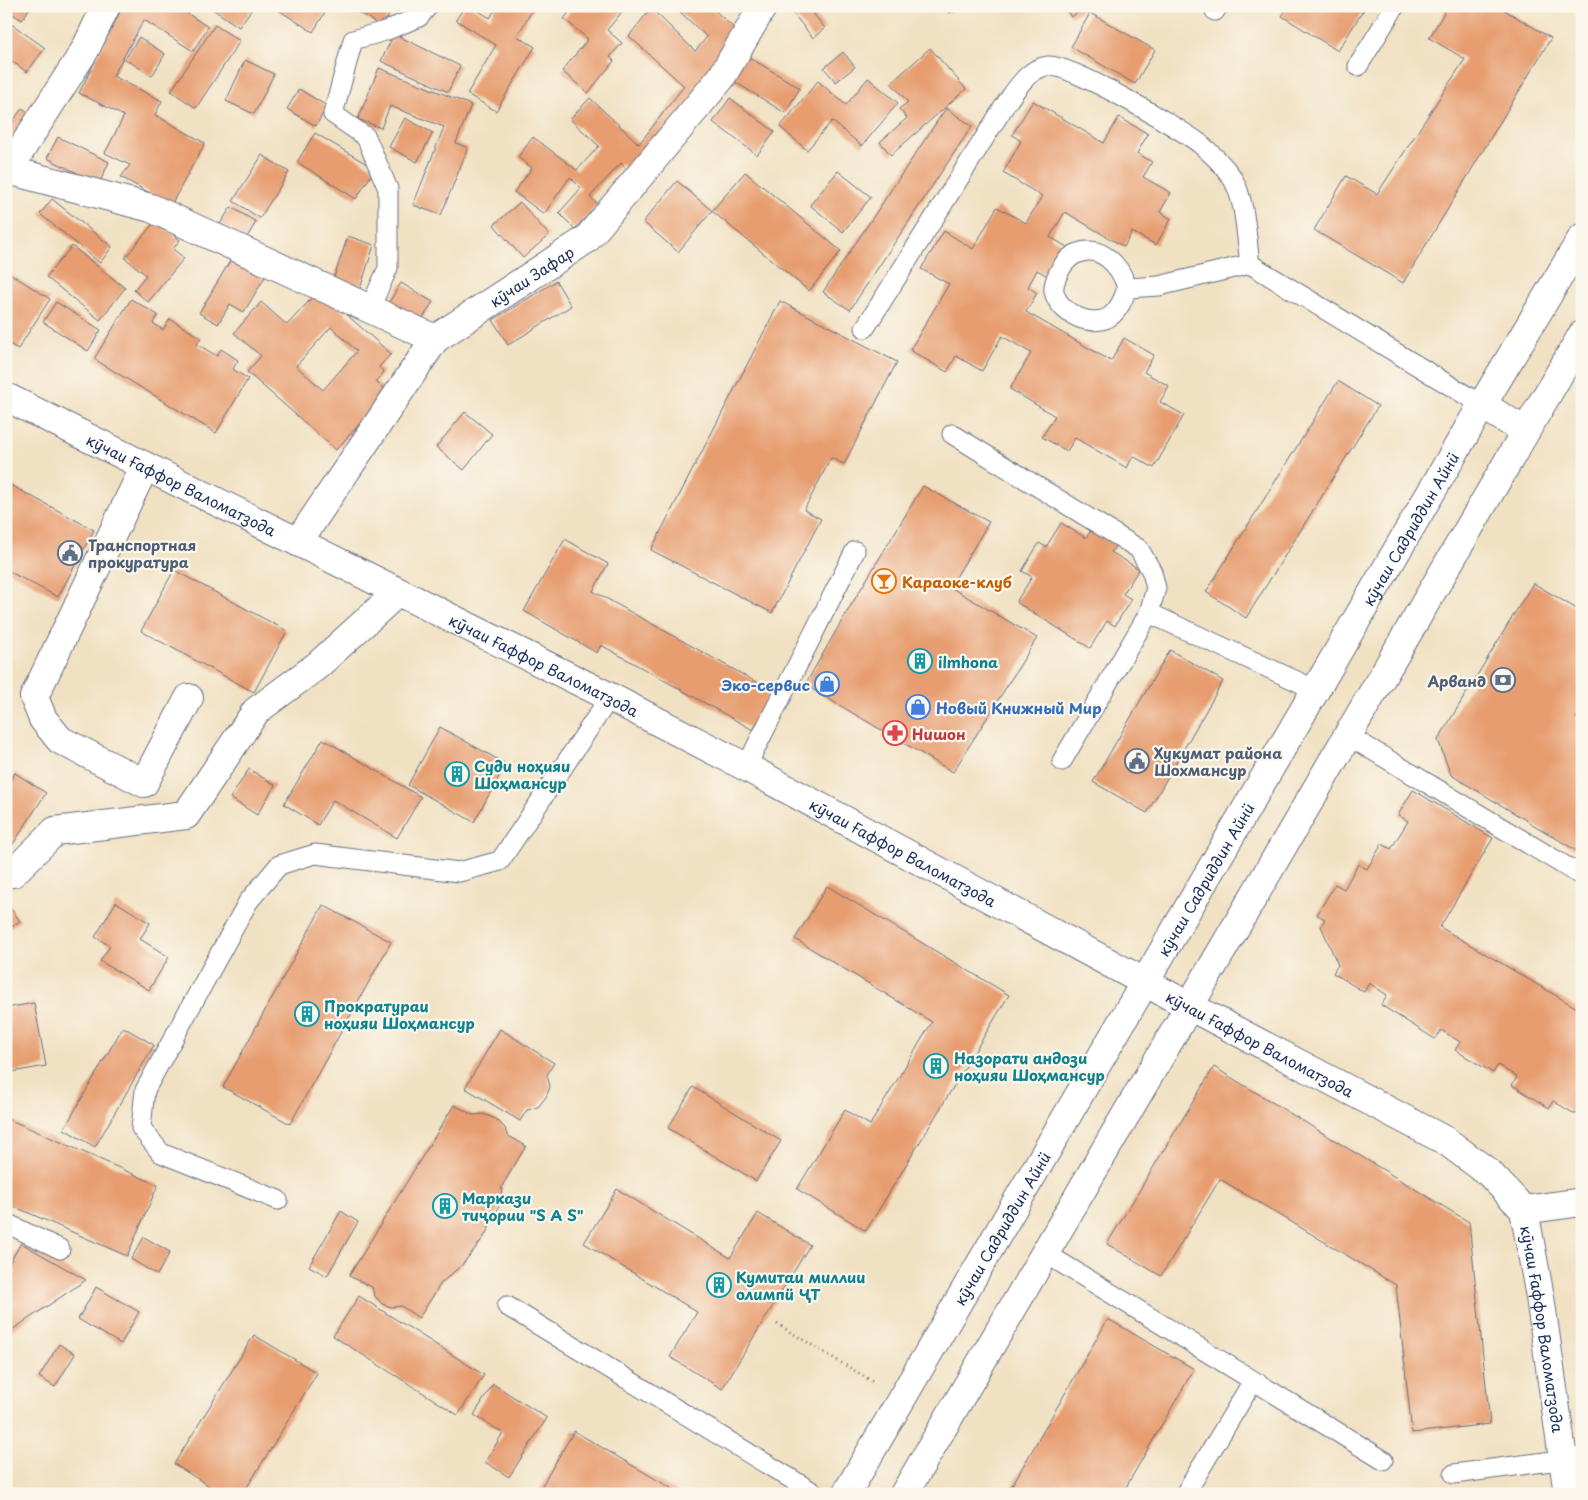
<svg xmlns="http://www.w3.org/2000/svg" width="1588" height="1500" font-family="'Playpen Sans',sans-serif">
<rect width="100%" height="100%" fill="#fbf7ec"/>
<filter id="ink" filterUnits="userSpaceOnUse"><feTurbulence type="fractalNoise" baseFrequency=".02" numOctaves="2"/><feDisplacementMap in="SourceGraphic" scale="10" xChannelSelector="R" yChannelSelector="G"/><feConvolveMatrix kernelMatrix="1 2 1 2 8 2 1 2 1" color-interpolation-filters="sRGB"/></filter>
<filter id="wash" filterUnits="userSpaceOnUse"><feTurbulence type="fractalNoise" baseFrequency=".0096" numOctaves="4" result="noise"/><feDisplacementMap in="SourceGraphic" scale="20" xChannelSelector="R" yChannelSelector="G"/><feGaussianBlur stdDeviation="1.12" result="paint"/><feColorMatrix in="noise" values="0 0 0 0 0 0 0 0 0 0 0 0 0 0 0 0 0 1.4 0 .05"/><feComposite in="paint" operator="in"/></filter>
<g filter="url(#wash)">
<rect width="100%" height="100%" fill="#f1e1c3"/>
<g id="blocks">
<path fill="#e79d6f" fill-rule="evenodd" d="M6,6h25l-9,14 -16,-10z
M123,6h53l32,21 -15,24 -49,-31 -31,56 49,25 -7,14 50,28 -34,62 -50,-28 9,-12 -25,-12 19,-37 -45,-23z
M208,6h46l-15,21z
M272,6h57l-16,26z
M348,6h46l-12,21z
M465,6h5l20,12 7,-12h38l-18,30 18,11 -39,64 -29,-17 29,-49 -40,-25z
M574,6h53l-20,24 15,13 -12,14 4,4 -26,32 -26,-22 26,-32 -24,-20z
M686,6h24l25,23 -36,60 -67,87 -11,-13 -31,34 8,7 -23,25 -16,-16 22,-25 -11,-11 -26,37 -30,-22 18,-24 -14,-11 15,-20 44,33 22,-24 -29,-27 20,-21 49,46 45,-58 -55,-50 22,-28 44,43 12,-14 -27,-25z
M787,6h20l18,22 -12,10z
M945,6h16l-12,7z
M1064,6h24l-17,11z
M1289,6h77l-28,45 -56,-35z
M1448,6h50l53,32 -148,245 -89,-53 32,-54 31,18 88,-135 -36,-21z
M1090,13l65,37 -20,34 -64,-37z
M6,20l39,28 -18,24 -21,-15z
M215,25l25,16 -44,67 -25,-17z
M394,34l66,32 -12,26 -67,-31z
M139,37l26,17 -13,22 -27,-17z
M930,48l36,41 -75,66 -11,-13 27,-24 -8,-9 9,-7 -17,-19z
M843,52l12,15 -19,15 -12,-14z
M742,53l58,35 -15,25 -58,-36z
M245,60l29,14 -20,40 -28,-13z
M379,68l92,37 -15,38 12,5 -27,67 -28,-10 31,-78 -54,-21 -9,22 -23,-9z
M868,78l30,25 -36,43 -30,-25 -25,29 -27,-23 38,-46 28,24z
M299,89l28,17 -11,20 -29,-17z
M730,98l45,34 -18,23 -44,-33z
M1033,101l71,42 15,-26 29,17 -11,19 15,9 -9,15 28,16 -11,19 11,7 -15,26 -24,-13 -8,15 -59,-35 -15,25 17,10 -18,30 -12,-7 -9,17 9,6 -11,19 85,49 13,-23 30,17 -10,17 25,14 -9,16 24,13 -30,53 -21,-12 -6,12 -52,-30 -8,13 -25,-14 13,-21 -45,-27 21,-36 -29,-17 -20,35 -26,-15 -9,16 -37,-22 39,-66 -28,-15 23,-38 29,18 24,-42 29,16 16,-27 -39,-23 18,-32 -9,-6z
M22,108l15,10 -31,37v-23z
M946,108l26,18 -122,184 -27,-18z
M405,118l28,15 -16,29 -28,-15z
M315,133l60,36 -19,30 -59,-37z
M58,137l51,25 -10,22 -52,-26z
M262,155l27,17 -29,46 -27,-17z
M838,171l33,26 -28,35 -33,-27z
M745,172l96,79 -32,40 -97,-80z
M677,181l35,30 -34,41 -35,-30z
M52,199l60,48 -12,16 -60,-49z
M520,202l29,33 -26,23 -29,-33z
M231,207l25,15 -10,17 -26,-15z
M156,220l24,20 -7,9 11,9 -36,44 -14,-12 12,-15 -21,-17z
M348,236l26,9 -15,47 -27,-9z
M72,246l53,42 -25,32 -54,-43z
M233,256l33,19 -22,37 -14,-8 -12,20 -19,-11z
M6,271l44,28 -32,50 -12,-7z
M556,281l15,25 -63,39 -15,-25z
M401,283l32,19 -14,22 -31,-20z
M319,290l72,64 -12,13 5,5 -8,10 12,10 -52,58 -89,-78 14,-16 -27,-23 27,-31 26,23zM331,327l26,24 -34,39 -27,-24z
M131,299l27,16 -5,8 10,7 7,-11 31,19 -4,6 20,12 4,-7 17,11 -5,9 15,10 -32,54 -122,-74z
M780,301l117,61 -53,102 -13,-6 -27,52 17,9 -49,94 -121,-63z
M56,302l45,28 -13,21 -45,-29z
M1338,381l40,25 -132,212 -40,-26z
M465,412l27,22 -28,36 -28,-23z
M7,483l87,47 -36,67 -52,-27z
M923,486l66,36 -39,65 87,51 -84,134 -148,-87 39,-68z
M1061,523l25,15 5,-8 25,15 -5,7 28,17 -16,25 8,5 -16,27 -8,-5 -17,27 -74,-46 16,-25 -10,-6 17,-28 7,4z
M565,539l43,25 -15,27 181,101 -21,38 -152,-85 -4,8 -73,-42z
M174,570l113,61 -33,61 -113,-61z
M1533,583l49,29v96l-6,10 6,4v132l-131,-79 -13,-35z
M1170,650l53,31 -76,132 -54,-31z
M440,727l66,37 -32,58 -66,-37z
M323,739l98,58 -24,41 -64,-38 -15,25 -34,-21z
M249,769l26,16 -18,30 -27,-17z
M15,773l31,20 -40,62v-68z
M1413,790l80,48 -53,89 142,84v102l-7,1 -22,-13 -4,7 -37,-23 5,-8 -19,-12 -5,8 -38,-23 5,-8 -19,-12 -6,9 -54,-34 6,-10 -18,-12 -5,9 -31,-19 5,-8 -17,-39 4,-7 -8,-4 18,-31 9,5 14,-25 9,5 15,-25 9,5 17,-28 -10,-6z
M827,886l182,109 -143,236 -69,-42 48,-79 25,15 62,-103 -137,-83z
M6,902l14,19 -14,9z
M116,902l34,21 -10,16 29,18 -20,33 -49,-29 10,-15 -15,-9z
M323,905l68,37 -101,182 -67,-37z
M34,1003l12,63 -40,7v-65z
M123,1027l31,18 -59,102 -31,-18z
M500,1029l54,34 -7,12 3,12 -4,10 -8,10 -11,3 -7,11 -55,-33z
M1214,1067l255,155 21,202 -78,9 -16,-148 -176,-106 -59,97 -54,-32z
M693,1087l88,54 -25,40 -88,-53z
M454,1105l19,10 10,-1 13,5 9,9 2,7 19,11 -24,40 -1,13 -5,15 -12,23 -22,28 -21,18 -22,35 -18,-12 -10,1 -9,-3 -8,-9 -2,-8 -23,-11z
M6,1118l152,67 -31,71 -121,-53z
M617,1189l113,69 28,-45 52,32 -88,144 -52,-32 27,-45 -113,-69z
M341,1211l17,11 -31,54 -18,-10z
M144,1237l26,15 -13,23 -26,-16z
M21,1243l65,37 -80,54v-65z
M96,1287l43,25 -18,32 -43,-25z
M359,1296l125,79 -26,40 -125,-79z
M1108,1319l86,50 -72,125h-115z
M254,1335l63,38 -74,121h-21l-48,-30z
M59,1344l16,10 -20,33 -16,-10z
M493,1384l54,34 -38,59 -24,-15 18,-29 -29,-18z
M574,1431l107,63h-144z"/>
</g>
</g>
<g filter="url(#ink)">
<use href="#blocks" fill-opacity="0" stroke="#666d81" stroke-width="1"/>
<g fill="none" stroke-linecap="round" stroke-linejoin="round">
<defs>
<path id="service" d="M1215,11l3,-5
M1358,66l37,-60
M1127,288c-6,-22 -28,-47 -53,-33 -7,4 -12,11 -15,17 -3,6 -6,13 -5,19 4,23 40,39 58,24 8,-7 12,-17 15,-27l32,-2 91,-22
M370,308l18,-40v-79l-22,-52 -33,-23 20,-74 32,-9 34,-14 9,-11
M865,328l142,-226c10,-14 22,-34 41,-36 21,-3 131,62 151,77 12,10 23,20 32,33 15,23 15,61 19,88l232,141
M952,434l187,115 13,23 4,16 -7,25
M1347,735l235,141
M1062,761l87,-148 167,77
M746,767l109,-216
M278,1200l-117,-47 -20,-25 4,-38 103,-188 31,-37 36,-11 144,18 41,-11 110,-164
M6,1223l54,26
M1045,1253l338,207
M507,1306l309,188
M1454,1474l128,-17
M1185,1494l68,-113"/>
<g id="minor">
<path d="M8,170l143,38 284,131"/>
<path d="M6,173l79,-123 21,-44"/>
<path id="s1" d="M6,397l604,300 136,70 443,239 257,135 43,32 35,37 16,87 28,197"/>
<path d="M1482,405l43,26"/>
<path d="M145,466l-111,231 9,22 17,21 84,43 45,-85"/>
<path id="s2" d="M298,542l137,-203 152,-100 134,-161 42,-72"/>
<path d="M6,874l7,-1 42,-42 131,-16 70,-104 62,-46 80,-73"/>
<path d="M1524,1210l58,-8"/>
</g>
<g id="trunk">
<path id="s3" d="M846,1494l636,-1089 100,-167"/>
<path d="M904,1494l678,-1159"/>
</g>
</defs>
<use href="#service" stroke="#666d81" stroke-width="21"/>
<use href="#minor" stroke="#666d81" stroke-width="30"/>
<use href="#trunk" stroke="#666d81" stroke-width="30"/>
<path stroke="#666d81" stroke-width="3" stroke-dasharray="1 4" stroke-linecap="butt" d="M777,1324l98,59
M6,1426h1"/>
<use href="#service" stroke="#fff" stroke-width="19"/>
<use href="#minor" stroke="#fff" stroke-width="28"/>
<use href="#trunk" stroke="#fff" stroke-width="28"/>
</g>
</g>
<defs>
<symbol id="civic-ring" viewBox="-11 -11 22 22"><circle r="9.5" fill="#fbf7ec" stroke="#5c6f8a" stroke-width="1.5"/><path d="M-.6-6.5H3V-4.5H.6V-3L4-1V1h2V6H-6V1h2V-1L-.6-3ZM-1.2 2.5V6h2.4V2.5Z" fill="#5c6f8a"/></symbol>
<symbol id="bar-ring" viewBox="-11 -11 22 22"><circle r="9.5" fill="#fbf7ec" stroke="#e8710a" stroke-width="1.5"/><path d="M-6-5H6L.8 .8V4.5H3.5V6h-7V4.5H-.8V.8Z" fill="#e8710a"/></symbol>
<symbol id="building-ring" viewBox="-11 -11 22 22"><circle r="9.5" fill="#fbf7ec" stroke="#0f9aa8" stroke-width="1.5"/><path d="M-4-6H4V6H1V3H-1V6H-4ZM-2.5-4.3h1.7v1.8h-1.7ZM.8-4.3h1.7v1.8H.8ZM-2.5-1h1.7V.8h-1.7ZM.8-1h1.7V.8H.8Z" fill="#0f9aa8"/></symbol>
<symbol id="bank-ring" viewBox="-11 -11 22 22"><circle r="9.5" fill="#fbf7ec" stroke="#5c6f8a" stroke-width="1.5"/><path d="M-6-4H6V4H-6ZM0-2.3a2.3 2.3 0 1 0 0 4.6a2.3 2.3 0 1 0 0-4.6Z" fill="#5c6f8a"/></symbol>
<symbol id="shop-ring" viewBox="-11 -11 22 22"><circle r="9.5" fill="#fbf7ec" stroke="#3f7fe0" stroke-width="1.5"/><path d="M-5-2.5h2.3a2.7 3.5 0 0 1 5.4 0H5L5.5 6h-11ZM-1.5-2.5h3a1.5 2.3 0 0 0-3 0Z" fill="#3f7fe0"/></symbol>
<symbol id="pharmacy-ring" viewBox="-11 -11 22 22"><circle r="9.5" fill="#fbf7ec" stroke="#e0444e" stroke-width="1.5"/><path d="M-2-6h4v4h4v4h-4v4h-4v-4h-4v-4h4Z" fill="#e0444e"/></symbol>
</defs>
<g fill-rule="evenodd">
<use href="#civic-ring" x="56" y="539" width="28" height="28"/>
<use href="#bar-ring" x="870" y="567" width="28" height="28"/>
<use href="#building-ring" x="906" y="647" width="28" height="28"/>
<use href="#bank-ring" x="1489" y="666" width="28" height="28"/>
<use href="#shop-ring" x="813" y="670" width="28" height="28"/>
<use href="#shop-ring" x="904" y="693" width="28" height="28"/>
<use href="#pharmacy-ring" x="881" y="719" width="28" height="28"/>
<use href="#civic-ring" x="1123" y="747" width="28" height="28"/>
<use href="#building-ring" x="443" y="760" width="28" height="28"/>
<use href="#building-ring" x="293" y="1000" width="28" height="28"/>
<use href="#building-ring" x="922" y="1052" width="28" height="28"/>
<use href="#building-ring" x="431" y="1192" width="28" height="28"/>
<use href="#building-ring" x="705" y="1271" width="28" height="28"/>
</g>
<g text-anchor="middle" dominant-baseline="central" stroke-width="4.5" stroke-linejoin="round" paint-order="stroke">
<g font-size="15" fill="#1b2f5e" stroke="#fbf7ec">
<text stroke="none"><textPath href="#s2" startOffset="360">кӯчаи Зафар</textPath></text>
<text stroke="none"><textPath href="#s1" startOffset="196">кӯчаи Ғаффор Валоматзода</textPath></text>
<text stroke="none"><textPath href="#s3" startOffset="1118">кӯчаи Садриддин Айнӣ</textPath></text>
<text stroke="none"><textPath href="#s1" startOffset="601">кӯчаи Ғаффор Валоматзода</textPath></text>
<text stroke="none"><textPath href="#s1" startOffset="1006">кӯчаи Ғаффор Валоматзода</textPath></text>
<text stroke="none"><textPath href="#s3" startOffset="712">кӯчаи Садриддин Айнӣ</textPath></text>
<text stroke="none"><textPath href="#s1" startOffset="1411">кӯчаи Ғаффор Валоматзода</textPath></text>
<text stroke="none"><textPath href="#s3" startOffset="308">кӯчаи Садриддин Айнӣ</textPath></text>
<text stroke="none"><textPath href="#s1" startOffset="1846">кӯчаи Ғаффор Валоматзода</textPath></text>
</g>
<g font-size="15" font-weight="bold" fill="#4e5e75" stroke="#fbf7ec" text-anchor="start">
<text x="88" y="544">Транспортная<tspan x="88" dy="17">прокуратура</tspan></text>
<text x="1486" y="680" text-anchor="end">Арванд</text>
<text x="1154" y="752">Хукумат района<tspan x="1154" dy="17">Шохмансур</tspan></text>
</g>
<g font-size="15" font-weight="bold" fill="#c56008" stroke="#fbf7ec" text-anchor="start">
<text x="902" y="581">Караоке-клуб</text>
</g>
<g font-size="15" font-weight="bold" fill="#0d838f" stroke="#fbf7ec" text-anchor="start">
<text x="938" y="661">ilmhona</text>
<text x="474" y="765">Суди ноҳияи<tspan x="474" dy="17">Шоҳмансур</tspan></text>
<text x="324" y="1005">Прократураи<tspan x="324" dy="17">ноҳияи Шоҳмансур</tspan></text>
<text x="954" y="1057">Назорати андози<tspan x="954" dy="17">ноҳияи Шоҳмансур</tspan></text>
<text x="462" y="1197">Маркази<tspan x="462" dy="17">тиҷории "S A S"</tspan></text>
<text x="736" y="1276">Кумитаи миллии<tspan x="736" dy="17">олимпӣ ҶТ</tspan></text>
</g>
<g font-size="15" font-weight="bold" fill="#366cbe" stroke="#fbf7ec" text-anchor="end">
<text x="810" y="684">Эко-сервис</text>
<text x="936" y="707" text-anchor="start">Новый Книжный Мир</text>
</g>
<g font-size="15" font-weight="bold" fill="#be3a42" stroke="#fbf7ec" text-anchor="start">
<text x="912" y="733">Нишон</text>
</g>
</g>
<rect width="1588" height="1500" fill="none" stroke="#fbf7ec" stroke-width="25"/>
</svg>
